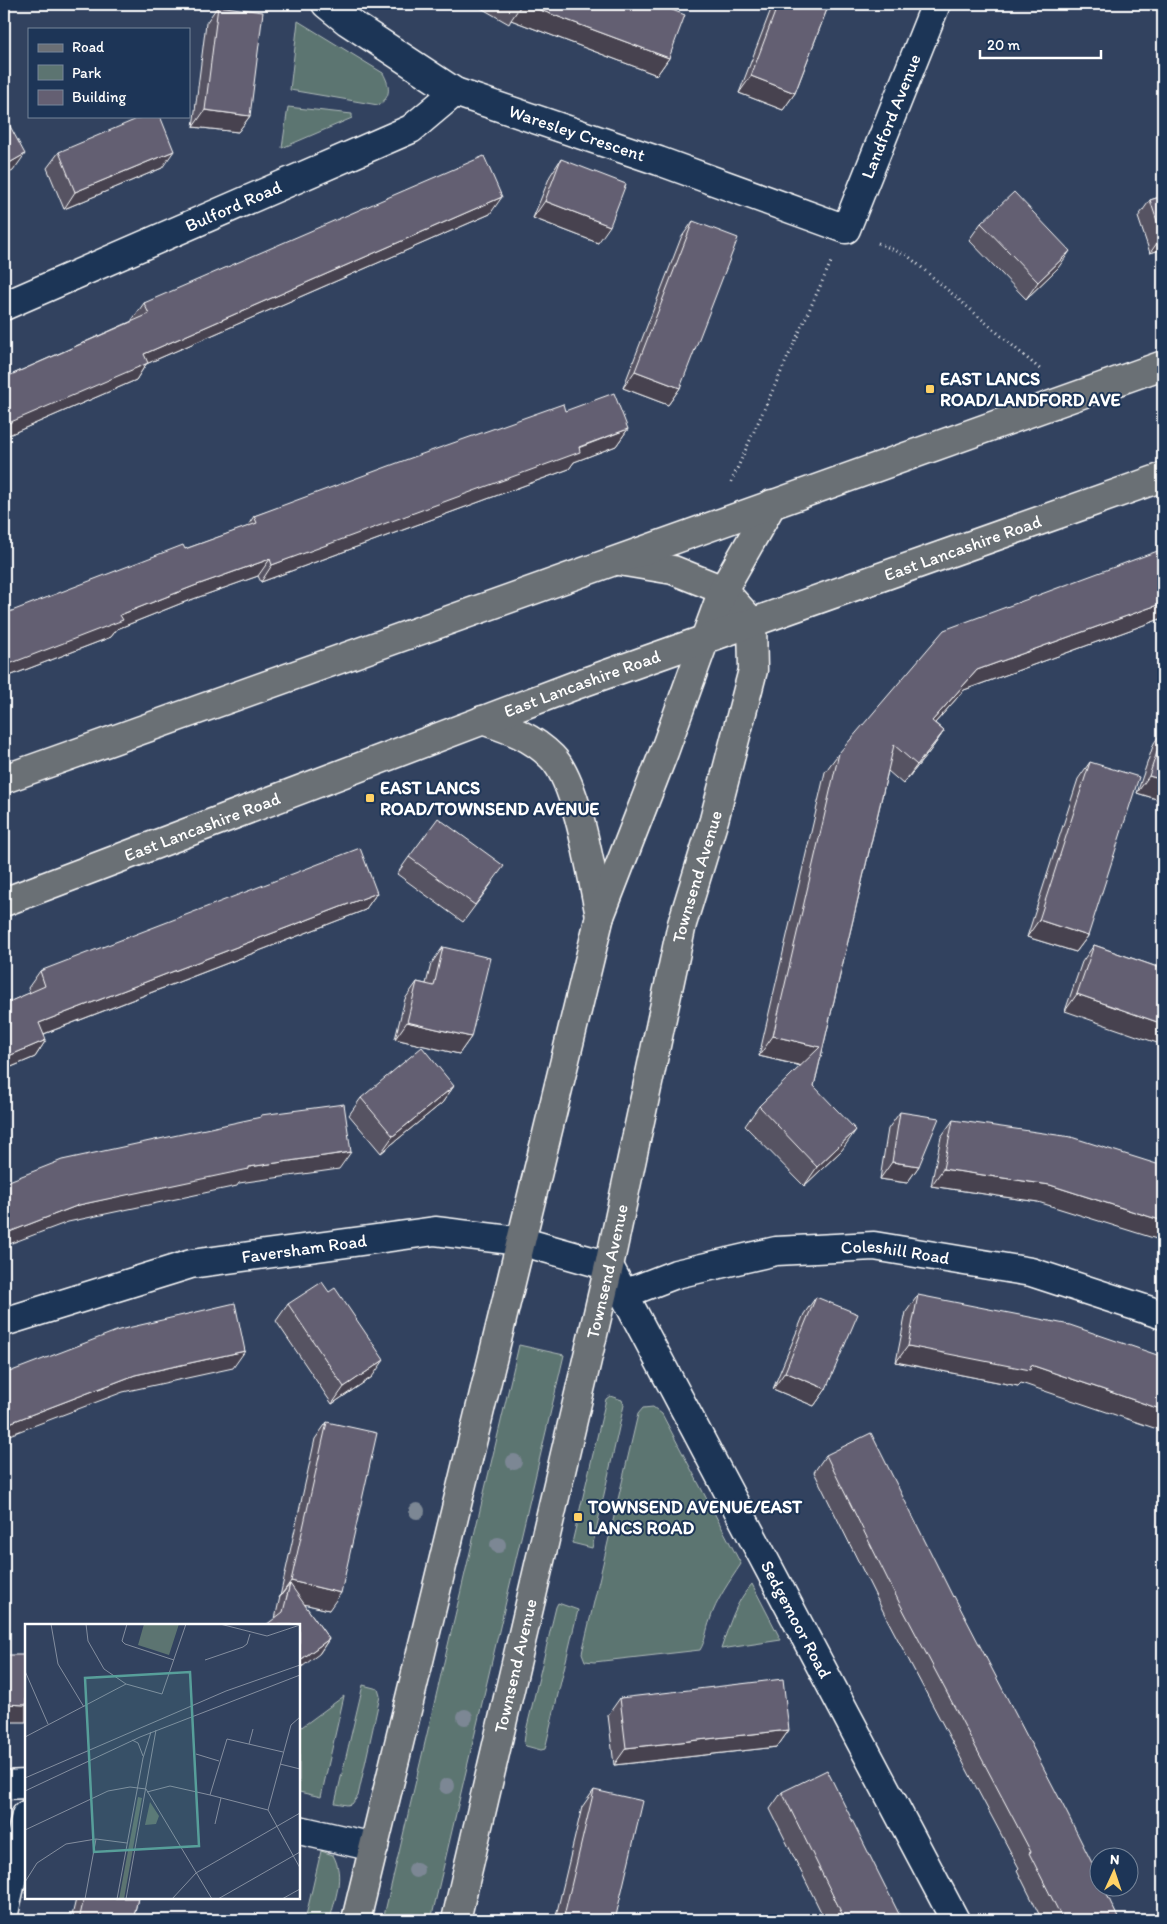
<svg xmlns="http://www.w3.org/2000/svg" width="1167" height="1924" font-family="Itim,sans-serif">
<rect width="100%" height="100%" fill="#32425f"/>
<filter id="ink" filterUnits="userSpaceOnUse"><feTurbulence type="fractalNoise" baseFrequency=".02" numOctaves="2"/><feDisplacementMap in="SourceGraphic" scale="10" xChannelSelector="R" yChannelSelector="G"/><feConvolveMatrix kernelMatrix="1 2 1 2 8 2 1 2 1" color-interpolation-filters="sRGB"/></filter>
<g filter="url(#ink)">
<path fill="#5c7471" stroke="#aebab8" d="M298,21l85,52c7,13 9,24 -5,32l-88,-15z
M288,107l64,7v4l-70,30z
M519,1345l45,10 -133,565h-48z
M610,1396l12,4 2,5 -32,143 -20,-5 34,-144z
M653,1407l9,7 79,150c-11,17 -25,36 -31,56 -4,10 -4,20 -10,30l-106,12 -9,-1 -3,-8 56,-239 5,-6z
M752,1584l29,56 -60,9c8,-23 14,-47 31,-65z
M558,1603l20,7 -33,139 -4,1 -15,-4 -2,-2 1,-9 31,-128z
M363,1685l15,4 2,7 -22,100 -6,8 -5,1 -12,-2z
M344,1696l-23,101 -22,-5v-63z
M321,1851l12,4c12,22 2,42 -3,65h-25z"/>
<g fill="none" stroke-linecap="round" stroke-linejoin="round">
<defs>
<g id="minor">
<path id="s1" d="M326,4l21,17 108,71 204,69 187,68 90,-225"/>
<path id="s2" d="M4,306l407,-177 44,-37"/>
<path id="s3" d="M624,1294l52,-20 100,-23 98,-5 157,26 132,43"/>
<path id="s4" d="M4,1322l187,-58 244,-33 85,10 89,25 346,654"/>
<path d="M4,1785l22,-1"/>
<path d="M299,1830l75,17"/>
<path d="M4,1913l22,-98"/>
</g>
<g id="major">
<path d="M482,720c27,9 49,16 70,37 26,26 40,121 48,159"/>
<path d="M356,1920l244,-1004 64,-164 41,-113"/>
<path id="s5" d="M456,1920l153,-654 73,-342 32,-104 39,-150 -1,-48"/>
</g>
<g id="highway">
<path d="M619,561l54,9 50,20 29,32"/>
<path d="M705,639l18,-49 49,-86"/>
<path d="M4,779l1159,-414"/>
<path id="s6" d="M4,902l572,-217 587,-208"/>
</g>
</defs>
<use href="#minor" stroke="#fff" stroke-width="31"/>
<use href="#major" stroke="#fff" stroke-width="31"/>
<use href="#highway" stroke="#fff" stroke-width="31"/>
<path stroke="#fff" stroke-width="3" stroke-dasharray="1 4" stroke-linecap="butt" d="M878,243l30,13 133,114
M731,482l101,-222"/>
<use href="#minor" stroke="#1d3557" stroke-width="28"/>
<use href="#major" stroke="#6b6f75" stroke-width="28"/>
<use href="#highway" stroke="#6b6f75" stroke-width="28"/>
</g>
<g fill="#7b8794">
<circle cx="514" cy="1462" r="8"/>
<circle cx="417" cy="1511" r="8"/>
<circle cx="498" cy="1545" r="8"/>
<circle cx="465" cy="1717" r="8"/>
<circle cx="447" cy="1786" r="8"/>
<circle cx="416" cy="1870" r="8"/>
</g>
<path fill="#565262" stroke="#fff" d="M474,4h183l12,54 -12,17 -146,-55 -2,4z
M773,4h56l-34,89 -12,17 -44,-17z
M218,6l32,110 -12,16 -45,-5 13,-104z
M59,152l103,16 -98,41 -17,-41z
M561,159l37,84 -65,-25 17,-42z
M1163,196v53l-13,4 -12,-36 12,-17z
M490,214l-344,150 -10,16 -132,57v-59l128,-57v-1l12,-17z
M693,221l-13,167 -12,17 -45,-17 58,-150z
M981,223l77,45 -32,31 -57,-59z
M565,411l63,18 -12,17 -42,16 -5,7 -308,113 -3,-6 -76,27 -65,26 -6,8 -107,41 181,-129 62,-22 7,-11z
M1163,549v69l-199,72 -29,33 9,8 -14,20 -27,33 -15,-13 -74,315 28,64 -38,36 -59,-60 14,-20 42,-40 -42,-10 66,-284 14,-19z
M1163,730v71l-26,-8 17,-50z
M1090,762l-2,174 -12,16 -49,-15 51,-158z
M409,857l83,26 -29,39 -66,-48z
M377,893l-12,17 -321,124 2,6 -11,17 -31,13v-66l26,-11 -2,-5 12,-17z
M1094,945l69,24 -98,42 17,-49z
M443,947l28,90 -12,17 -64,-15 10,-40 12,-17 9,2 5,-20z
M454,1086l-12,17 -61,50 -32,-38 12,-17z
M900,1112l19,54 -12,17 -27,-4 8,-50z
M953,1120l85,82 -107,-16 10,-49z
M329,1292l43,85 -40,27 -56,-83 12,-17z
M918,1295l103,88 -3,3 -122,-24 10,-50z
M816,1297l10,92 -12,17 -41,-17 31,-75z
M327,1422l2,188 -25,-6 25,35 -10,15 -44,-35 40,-180z
M826,1455l127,142 166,323h-77l-25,-50 2,-2 -132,-249 -73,-147z
M620,1698l169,32 -12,17 -163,18 -6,-50z
M594,1790l21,130h-60l27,-113z
M782,1792l120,128h-77l-55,-111z
M70,1898h68l-5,22h-62l5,-21z"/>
<path fill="#464250" stroke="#fff" d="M522,4h2l145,54 -12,17 -146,-55z
M751,76l44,17 -12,17 -44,-17z
M205,110l45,6 -12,16 -45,-5z
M174,151l-12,17 -98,41 11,-17z
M25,154l-12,17 -9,5v-10z
M502,197l-12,17 -344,150 -10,16 -132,57v-12l140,-71z
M545,201l65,25 -12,17 -65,-25z
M1162,236h1v13l-13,4z
M1070,251l-12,17 -32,31 12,-17z
M635,371l45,17 -12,17 -45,-17z
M628,429l-12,17 -42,16 -5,7 -308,113 11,-17z
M270,559l-12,17 -76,27 -65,26 -6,8 -107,41v-12l116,-51 74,-29z
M1163,603v15l-199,72 -45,51 13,-20 45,-51z
M944,731l-14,20 -27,33 14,-19z
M1149,776l14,4v21l-26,-8z
M377,893l-12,17 -337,130 11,-17z
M1039,920l49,16 -12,16 -49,-15z
M1077,994l86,30v21l-98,-34z
M407,1022l64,15 -12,17 -64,-15z
M773,1036l47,11 -13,20 -48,-11z
M46,1040l-11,17 -31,13v-12z
M454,1086l-12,17 -61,50 12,-17z
M856,1130l-14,20 -38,36 13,-19z
M351,1152l-12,17 -100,14 -2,3 -169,36 -64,24v-12l75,-29 170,-38z
M892,1162l27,4 -12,17 -27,-4z
M943,1169l107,16 113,36v20l-125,-39 -107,-16z
M908,1346l123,19 132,45v21l-142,-48 -3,3 -122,-24z
M245,1351l-12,17 -110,24 -119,45v-12l131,-50z
M384,1360l-12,17 -40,27 12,-17z
M785,1372l41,17 -12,17 -41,-17z
M291,1581l50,12 -12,17 -43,-10 4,-16 -11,14z
M329,1639l-10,15 -20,15v-8z
M4,1704l22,1v17h-22z
M789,1730l-12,17 -163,18 12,-17z"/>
<path fill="#645f72" stroke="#fff" d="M516,4h6l-1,3z
M524,4h133l28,11 -16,43z
M778,4h51l-34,89 -44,-17z
M218,6l45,6 -13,104 -45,-6z
M4,115l21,39 -21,12z
M144,116h16l14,35 -99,41 -16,-40z
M484,156l18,41 -358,157 4,9 -144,62v-47l145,-64 -5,-11z
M561,159l65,25 -16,42 -65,-25z
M1014,192l56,59 -32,31 -57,-59z
M1163,196v40h-1l-12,-36z
M693,221l45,17 -58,150 -45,-17z
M614,393l14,36 -49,18 1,5 -308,113 -2,-6 -76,27 -74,29 3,5 -119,46v-52l179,-69 2,4 72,-26 -3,-7 154,-57 155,-55 2,7z
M1163,549v54l-186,67 -45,51 12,10 -27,34 -23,-20 -80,341 42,44 -39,37 -58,-61 61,-59 -47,-11 66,-283 105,-123z
M1163,734v46l-14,-4z
M1090,762l49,15 -51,159 -49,-16z
M438,818l66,48 -29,39 -66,-48z
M360,848l17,45 -338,130 7,17 -42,18v-54l41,-18 -5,-15z
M1094,945l69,24v55l-86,-30z
M443,947l47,11 -19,79 -64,-15 10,-40 17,4z
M422,1047l32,39 -61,50 -32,-38z
M344,1104l7,48 -102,15v2l-170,36 -75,29v-51l58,-23 199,-43v-2z
M900,1112l39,6 -20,48 -27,-4z
M953,1120l118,17 92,29v55l-113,-36 -107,-16z
M322,1282l7,10 6,-4 49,72 -40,27 -56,-83z
M918,1295l152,30 93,32v53l-132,-45 -1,5 -122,-24z
M816,1297l42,17 -32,75 -41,-17z
M235,1303l10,48 -110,24 -131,50v-51l115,-44z
M327,1422l50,11 -36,160 -50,-12z
M871,1433l82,164 1,-1 113,217 33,66v7h3l16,34h-56l-34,-67 2,-1 -132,-250 -73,-147z
M290,1584l39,55 -30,22v-36h-33l17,-13z
M4,1655h22v50l-22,-1z
M783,1679l6,51 -163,18 -6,-50z
M827,1770l75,150h-57l-63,-128z
M594,1790l49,11 -28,119h-52z
M84,1898h54l-5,22h-54z"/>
</g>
<g fill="#ffd166" stroke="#1d3557" stroke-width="2">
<rect x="925" y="384" width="10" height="10" rx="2.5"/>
<rect x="365" y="793" width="10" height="10" rx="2.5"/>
<rect x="573" y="1512" width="10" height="10" rx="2.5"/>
</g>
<g text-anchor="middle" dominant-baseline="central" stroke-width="4" stroke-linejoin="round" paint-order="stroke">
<g font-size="18" fill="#fff" stroke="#1d3557">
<text stroke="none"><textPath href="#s1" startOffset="692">Landford Avenue</textPath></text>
<text stroke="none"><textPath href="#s1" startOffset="285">Waresley Crescent</textPath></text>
<text stroke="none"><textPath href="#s2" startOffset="250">Bulford Road</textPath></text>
<text stroke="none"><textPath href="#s6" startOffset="1022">East Lancashire Road</textPath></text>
<text stroke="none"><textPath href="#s6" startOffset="618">East Lancashire Road</textPath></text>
<text stroke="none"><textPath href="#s6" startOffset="212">East Lancashire Road</textPath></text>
<text stroke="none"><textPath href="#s5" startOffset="1071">Townsend Avenue</textPath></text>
<text stroke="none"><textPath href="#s4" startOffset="310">Faversham Road</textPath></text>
<text stroke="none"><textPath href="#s3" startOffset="278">Coleshill Road</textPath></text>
<text stroke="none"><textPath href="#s5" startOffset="666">Townsend Avenue</textPath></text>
<text stroke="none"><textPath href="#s4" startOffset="1020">Sedgemoor Road</textPath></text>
<text stroke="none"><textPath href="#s5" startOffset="261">Townsend Avenue</textPath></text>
</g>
<g font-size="18" font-weight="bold" fill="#fff" stroke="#1d3557" text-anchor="start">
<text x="940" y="379">EAST LANCS<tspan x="940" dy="21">ROAD/LANDFORD AVE</tspan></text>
<text x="380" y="788">EAST LANCS<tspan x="380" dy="21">ROAD/TOWNSEND AVENUE</tspan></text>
<text x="588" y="1507">TOWNSEND AVENUE/EAST<tspan x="588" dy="21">LANCS ROAD</tspan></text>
</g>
</g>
<g transform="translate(25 1624)">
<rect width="275" height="275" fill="#32425f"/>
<path d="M119,0h35l-10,31 -31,-10zM113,173l4,1 -18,101h-5zM125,178l9,14 -3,8 -11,1z" fill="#5c7471"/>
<path fill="none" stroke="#848e9f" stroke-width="1" d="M26,0l7,40 26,43M61,0l2,17 16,28 22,15 36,10 24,-70M102,0l-5,17 3,3 49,16M195,0l47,12 33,-11M180,36l38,-13 4,-3 3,-10M0,47l23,53M0,113l101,-53M107,116l6,3 5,13M224,120l4,-15M258,128l-56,-13 -17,56 58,15 23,-85 9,-8M171,130l23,7M255,140l20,5M0,154l201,-87 74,-26M0,167l115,-54 160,-62M122,168l23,-6 40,9M243,186l32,58M190,200l6,-26M0,206l83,-39 22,-4 16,2 66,110M0,258l12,-19 29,-19 30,-5 31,4M60,275l11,-60M92,275l26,-141 8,-26M101,275l30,-169M147,275l24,-26 104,-60M193,275l82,-47M257,275l18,-10"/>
<path fill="#579f9a" fill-opacity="0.15" stroke="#579f9a" stroke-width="2.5" d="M165,48l9,174 -105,6 -9,-174z"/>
<rect width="275" height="275" fill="none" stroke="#fff" stroke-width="2.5"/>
</g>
<rect width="1167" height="1924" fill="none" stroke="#1d3557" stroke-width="20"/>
<rect x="10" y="10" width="1147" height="1904" fill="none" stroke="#fff" stroke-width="2" filter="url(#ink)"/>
<rect x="28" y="28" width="162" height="90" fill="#1d3557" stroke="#77869a"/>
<rect x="38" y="44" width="25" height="8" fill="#6b6f75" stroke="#77869a"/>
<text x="72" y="52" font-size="15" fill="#ffffff">Road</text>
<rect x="38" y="65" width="25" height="15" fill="#5c7471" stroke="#77869a"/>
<text x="72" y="78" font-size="15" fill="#ffffff">Park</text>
<rect x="38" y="90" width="25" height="15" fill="#645f72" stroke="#77869a"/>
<text x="72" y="102" font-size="15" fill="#ffffff">Building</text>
<g transform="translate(1114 1872) rotate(3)"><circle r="24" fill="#1d3557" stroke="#77869a"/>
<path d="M0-4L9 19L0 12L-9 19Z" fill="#ffd166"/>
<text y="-8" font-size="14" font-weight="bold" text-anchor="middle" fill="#ffffff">N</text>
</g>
<path d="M980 50v8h121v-8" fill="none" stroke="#ffffff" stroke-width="2.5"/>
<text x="987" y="50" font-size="15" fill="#ffffff" stroke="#1d3557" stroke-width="4" paint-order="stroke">20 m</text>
</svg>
